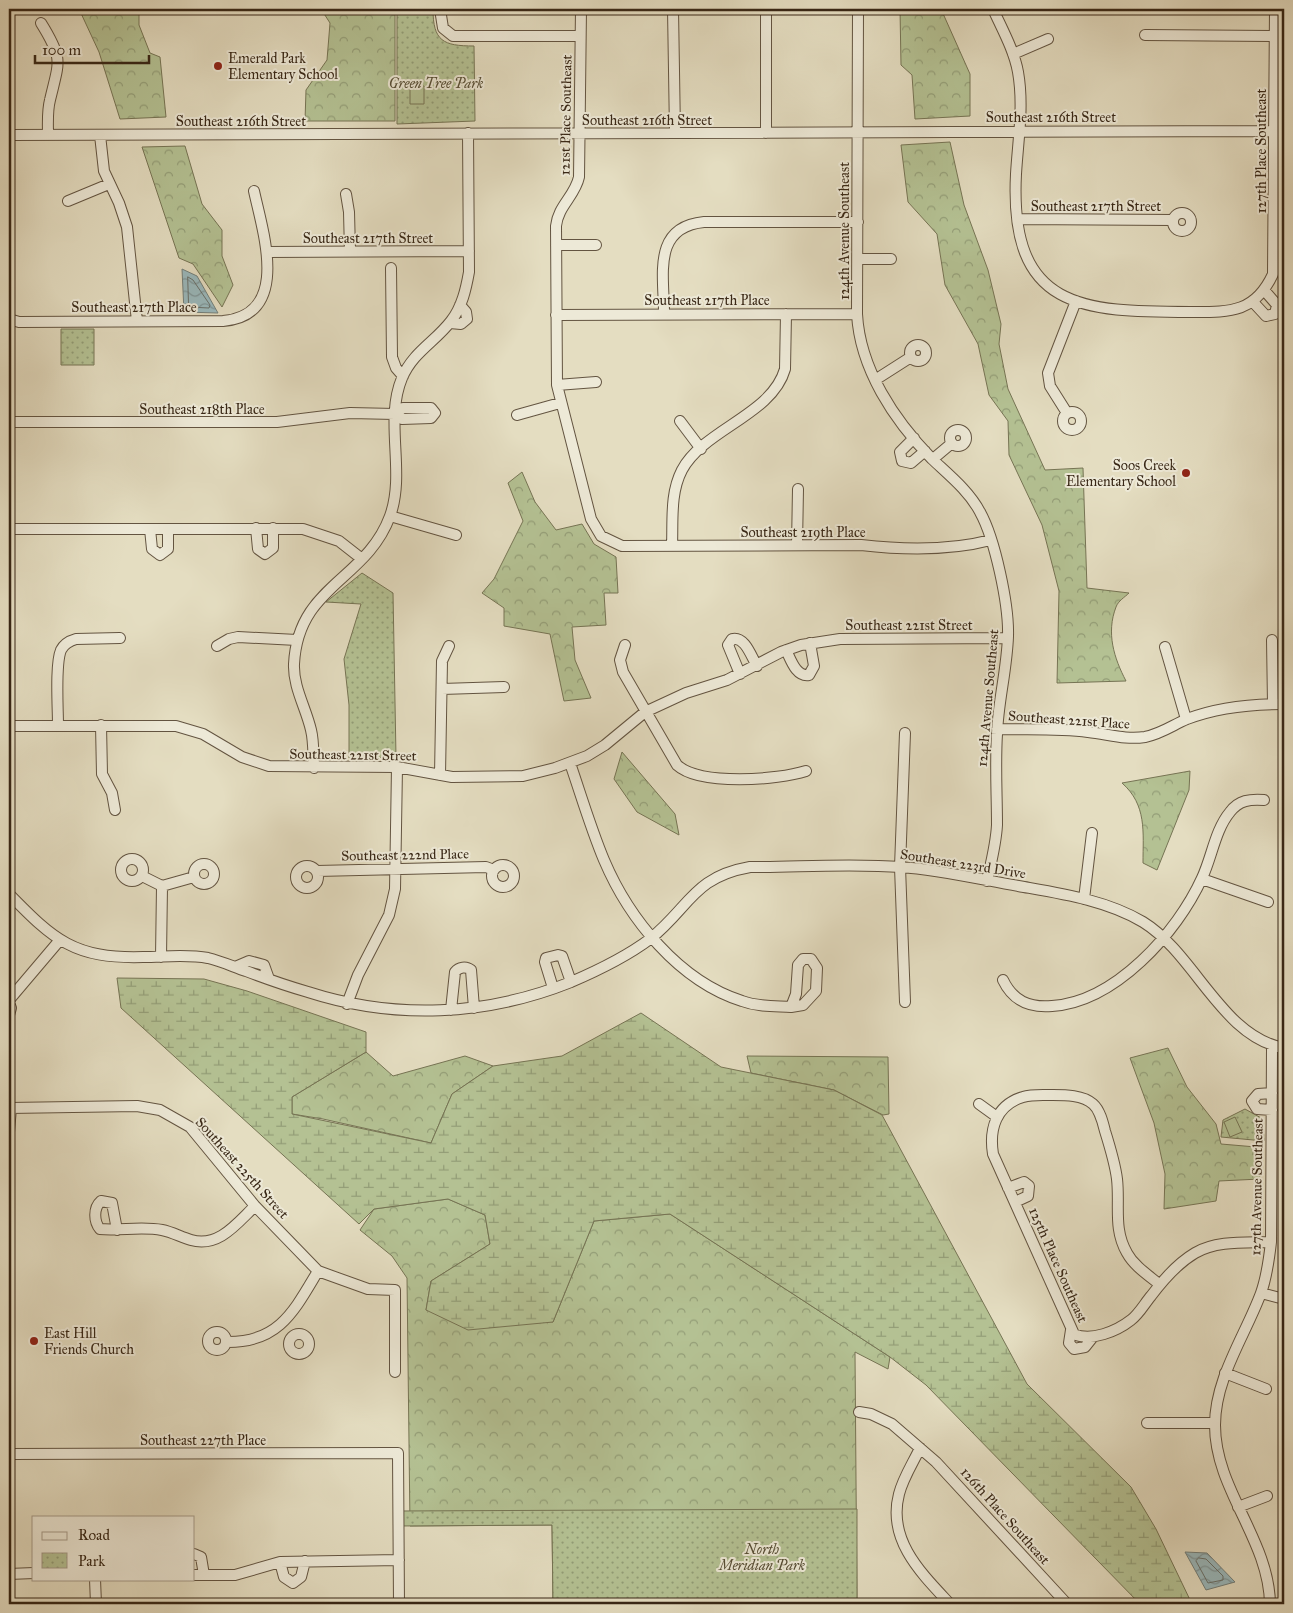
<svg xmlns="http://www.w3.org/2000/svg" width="1293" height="1613" font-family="'IM FELL Great Primer',serif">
<defs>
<pattern id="forest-crowns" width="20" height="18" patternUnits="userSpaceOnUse" patternTransform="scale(1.25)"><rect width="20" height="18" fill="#b4c193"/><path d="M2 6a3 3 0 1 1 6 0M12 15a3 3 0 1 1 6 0" fill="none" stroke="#939d77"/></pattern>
<pattern id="wetland-marsh" width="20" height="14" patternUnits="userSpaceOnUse" patternTransform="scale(1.25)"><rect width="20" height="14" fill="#b4c193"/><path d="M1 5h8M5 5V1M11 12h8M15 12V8" fill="none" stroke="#939d77"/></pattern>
<pattern id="park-dots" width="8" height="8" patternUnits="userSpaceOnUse" patternTransform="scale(1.25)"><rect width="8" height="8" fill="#b4c193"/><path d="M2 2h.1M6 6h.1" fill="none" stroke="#939d77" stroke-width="1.8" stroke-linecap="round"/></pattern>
<pattern id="water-waves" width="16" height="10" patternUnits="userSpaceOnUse" patternTransform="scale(1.25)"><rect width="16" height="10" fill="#9ab9bd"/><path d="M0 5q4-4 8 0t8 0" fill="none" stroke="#7f9699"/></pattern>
</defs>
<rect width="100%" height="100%" fill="#e4ddc1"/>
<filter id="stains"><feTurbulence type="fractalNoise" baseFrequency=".004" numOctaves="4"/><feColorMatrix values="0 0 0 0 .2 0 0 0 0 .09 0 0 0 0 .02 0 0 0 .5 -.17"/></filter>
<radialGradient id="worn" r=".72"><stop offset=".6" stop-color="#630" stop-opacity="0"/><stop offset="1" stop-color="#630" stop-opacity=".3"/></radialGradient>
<path fill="url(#forest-crowns)" stroke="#767454" d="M79,9h60v16l11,28 10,4 6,60 -46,2 -21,-67z
M321,9h74v112h-90l1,-31 21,-30 3,-37z
M900,9h41l29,65v42l-55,3 -3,-44 -11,-10z
M950,142l14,63 24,65 13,54 -2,20 9,45 37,81 38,-2 4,120 42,5c-4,4 -11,8 -13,14 -10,26 -2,51 10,74l-69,2 2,-92 -17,-66 -33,-70 -1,-34 -19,-26 -11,-51 -33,-59 -8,-51 -29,-32 -7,-57z
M185,146l17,58 20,26v26l11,29 -11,22 -29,-43 -14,-6 -37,-111z
M522,472l13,30 21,28 26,-6 12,20 22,13 2,36h-14l2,32 -34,2 3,33 16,38 -27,3 -14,-67 -46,-8v-18l-22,-15 12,-14 29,-58 -15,-38z
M622,752l53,62 4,21 -42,-23 -23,-33z
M1190,771l-1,19 -32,80 -14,-7c0,-31 4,-58 -21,-80z
M1168,1048l19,39 29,37 5,20 35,3 4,32 -41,2 -3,20 -52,8 1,-35 -11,-51 -24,-65z
M366,1052l27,24 72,-20 28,10 -41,28 -21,49 -108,-24 -31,-5v-17z
M747,1056l141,1 1,57 -6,1 -49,-25 -83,-17z
M448,1199l37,16 5,29 -59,37 -5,29 127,12 41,-101 76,-7 220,143 -2,12 -33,-17 2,252h-304l-1,-79 -142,1 -3,-248 -15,-22 -32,-26 14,-21z"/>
<path fill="url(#wetland-marsh)" stroke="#767454" d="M117,978l87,1 43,12 119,41v20l-74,45v17l139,29 21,-49 41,-28 69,-10 79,-43 80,54 113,23 48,25 145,269 104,103 25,42 36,75h-52l-214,-219 -36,-28 -220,-143 -76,7 -41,101 -85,8 -42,-20 5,-29 59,-37 -5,-29 -37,-16 -74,10 -15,15 -238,-216z"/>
<path fill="url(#park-dots)" stroke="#767454" d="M397,9h36c0,32 10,37 41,37l1,75 -78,3z
M61,329h33v36h-33z
M362,573l31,20 3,164 -47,1v-53l-5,-46 17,-55 -35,-2z
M1245,1109l18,10 1,22 -43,-4 2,-17z
M857,1509v95h-304l-1,-79 -155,1v-15z"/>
<path fill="#b4c193" stroke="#767454" d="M410,86h14v18h-14z
M1235,1117l7,15 -12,5 -6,-15z"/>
<path fill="url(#water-waves)" stroke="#737f7a" d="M182,269l15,7 21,37 -34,-1z
M1185,1552l22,1 28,29 -29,8z"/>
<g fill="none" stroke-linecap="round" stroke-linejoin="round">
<path stroke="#69706a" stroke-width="1" d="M188,277l5,3 17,25 -1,3 -20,-1z
M1199,1558l7,1 17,17v4l-15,3 -12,-22z"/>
<defs>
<path id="minor" d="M440,9l3,19 10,8h127
M581,9l-2,168c-4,19 -21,29 -23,49l1,159 34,134 10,17 21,10 239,-1c43,5 88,6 130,-5
M673,9l2,124
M858,9l-1,305c3,55 37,106 75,145 17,16 37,32 48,53 15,27 29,93 28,124 -1,33 -10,66 -11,98 -2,31 0,61 0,91 -1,19 -6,38 -10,56
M993,9c9,20 21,41 25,63 6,34 0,68 -2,102 -7,136 66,138 175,138 39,0 64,1 82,-38l2,-265
M41,23c23,37 18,38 9,77 -3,11 -2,24 -2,35
M1145,35l130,1
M1013,54l35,-15
M766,133v-124
M9,135l1275,-4
M100,135l4,36 15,32 8,24 10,94
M346,194l3,18 1,39
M68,201l41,-17
M1173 222a9 9 0 1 1 18 0a9 9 0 1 1-18 0Z
M1018,219l155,1
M556,245h40
M267,252l202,-1
M858,259h33
M391,268l1,89 4,11 7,8
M1253,302l13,14 9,-2 2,-9 -13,-15
M664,313c0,-38 -12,-86 40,-91h154
M556,315l301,-1
M9,319l10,3 204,-1c68,-6 40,-88 31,-130
M450,323l11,1 6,-5 -1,-7 -6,-7
M910 353a8 8 0 1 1 16 0a8 8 0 1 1-16 0Z
M875,380l36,-23
M557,385l39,-3
M403,408h28l4,5 -4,5 -29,1 -7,-5z
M1063 421a9 9 0 1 1 18 0a9 9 0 1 1-18 0Z
M1067,413l-17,-27 -2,-13 28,-72
M517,415l43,-12
M680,421l21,28
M9,422h268l73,-9 45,1
M950 438a8 8 0 1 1 16 0a8 8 0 1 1-16 0Z
M914,438l-14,14 2,9 9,2 14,-12
M933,459l19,-16
M390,516l66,19
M256,528l2,21 7,5 8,-6v-20
M9,529h294l36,12 23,18
M150,529l2,20 8,6 8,-6v-20
M797,545l1,-56
M672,546c1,-26 -2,-53 10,-76 22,-41 90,-55 103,-101l1,-55
M1272,640l1,64
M625,645l-5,15 3,12 54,93c23,21 101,15 129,6
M217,646l12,-7 9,-2 59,3
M1165,647l21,72
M786,650c5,10 10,27 23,25l5,-9 -4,-23
M740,674l-12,-29 4,-6c13,-3 19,17 25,27
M442,689l62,-2
M58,725c0,-17 -3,-61 3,-75 3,-6 8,-9 15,-11l44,-1
M101,725l1,49 10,19 3,17
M9,726h167l27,8 39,23 27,9 128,1 55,10 71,-1 32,-8 32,-12 18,-11 40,-33 41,-19 41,-13 54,-28 20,-7 39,-6 168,-1
M997,729c30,1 61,-1 91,3 20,2 37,8 57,5 16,-3 28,-12 42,-18 31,-12 64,-15 97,-15
M570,763c11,32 21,66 34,97 25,59 75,121 138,141 16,6 33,5 49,6l5,-13 2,-29 5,-6h8l6,9 -1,23 -13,14 -12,2
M314,768c-1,-13 0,-26 -3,-38 -5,-22 -18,-43 -17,-66 4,-79 72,-83 96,-148 16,-44 -6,-95 12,-138 11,-26 33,-36 49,-57 11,-14 15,-32 18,-49l-1,-139
M440,775l2,-114 7,-15
M121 870a11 11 0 1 1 22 0a11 11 0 1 1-22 0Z
M194 874a10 10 0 1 1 20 0a10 10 0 1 1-20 0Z
M492 876a11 11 0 1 1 22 0a11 11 0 1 1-22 0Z
M296 877a11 11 0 1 1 22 0a11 11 0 1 1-22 0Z
M317,871l169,-4 8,3
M142,876l20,10 32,-9
M1202,879l66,23
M9,894c45,46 65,65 134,63 21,0 44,-3 65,1 13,3 26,9 38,13 21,8 41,15 62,21 87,28 178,24 263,-10 28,-12 55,-25 79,-43 40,-32 43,-62 100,-72 48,0 103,-4 151,0 41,3 82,13 123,20 40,7 84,14 119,35 52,32 79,115 141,126
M1084,899l8,-66
M161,957l1,-71
M235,967l14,-6 15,4 5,14
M1003,980c10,21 26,28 49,26 63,-4 125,-73 150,-128 10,-21 13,-48 28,-66 9,-12 20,-13 34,-12
M553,988l-8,-26 1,-4 12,-3 4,1 9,26
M9,1000l50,-59
M905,1002l-5,-135 5,-134
M9,1003l2,5 -2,7
M347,1004l11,-29 31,-60 6,-26 2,-122
M451,1010l4,-38c4,-5 11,-6 16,-2l3,38
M1272,1093l-14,1 -6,7 5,8 15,1
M979,1104l18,13
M9,1108l128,-2 23,4 30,17 65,79 63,65 50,18 27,1v82
M9,1132l2,-24
M1008,1188l16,-6 5,4 -1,10 -13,6
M117,1230l-5,-27 -11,-2c-8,7 -7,21 -1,28 20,2 41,-3 62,1 10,2 19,7 29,10 28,8 46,-17 64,-34
M1159,1284c-11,-9 -25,-18 -32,-31 -14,-24 -7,-48 -10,-74 -2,-16 -7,-32 -12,-48 -2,-8 -5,-21 -12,-27 -10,-9 -28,-9 -40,-9 -10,0 -21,-1 -30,2 -27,8 -34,32 -30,57l81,180c17,8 43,-3 57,-14 8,-6 14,-17 20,-24 12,-16 27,-33 44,-43 22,-13 52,-10 76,-11
M1261,1293l23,6
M1071,1330l-2,13 5,6 11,-2 8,-10
M208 1341a9 9 0 1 1 18 0a9 9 0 1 1-18 0Z
M289 1344a10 10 0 1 1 20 0a10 10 0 1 1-20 0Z
M226,1342c53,1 68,-31 92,-71
M1225,1373l41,16
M859,1412l12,2 21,10 44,38 131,142
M1147,1423h68
M920,1448c-7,15 -17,30 -21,46 -12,46 22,79 51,110
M9,1454l389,-1 1,151
M1238,1507l29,-11
M194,1554l7,3 3,18
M280,1562l4,15 9,6 8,-6 4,-16
M9,1574l25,-1
M194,1575h41l45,-13 119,-2
M95,1579l1,25
M1270,1604c-1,-65 -55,-114 -55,-179 0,-47 30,-89 46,-132 6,-17 8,-33 10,-51l1,-196"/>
</defs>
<use href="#minor" stroke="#635441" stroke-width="12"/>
<use href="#minor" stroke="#ede9d7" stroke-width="10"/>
</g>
<g fill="#8f2418" stroke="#ede9d7" stroke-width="2">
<circle cx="218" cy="66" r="5"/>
<circle cx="1186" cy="473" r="5"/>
<circle cx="34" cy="1341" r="5"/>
</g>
<g text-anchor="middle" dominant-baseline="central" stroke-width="4" stroke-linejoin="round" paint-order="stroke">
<g font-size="14" fill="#382716" stroke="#ede9d7" text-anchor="start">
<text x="228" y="58">Emerald Park<tspan x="228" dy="16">Elementary School</tspan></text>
<text x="1176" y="465" text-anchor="end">Soos Creek<tspan x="1176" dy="16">Elementary School</tspan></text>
<text x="44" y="1333">East Hill<tspan x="44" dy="16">Friends Church</tspan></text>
</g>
<g font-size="14" font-style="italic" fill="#574e35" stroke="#ede9d7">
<text x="436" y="83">Green Tree Park</text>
<text x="762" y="1549">North<tspan x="762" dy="16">Meridian Park</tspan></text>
</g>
<g font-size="14" fill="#382716" stroke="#ede9d7">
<text transform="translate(566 115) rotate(-89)">121st Place Southeast</text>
<text x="1051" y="117">Southeast 216th Street</text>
<text x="647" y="120">Southeast 216th Street</text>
<text x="241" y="121">Southeast 216th Street</text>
<text transform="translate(1261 151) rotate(-90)">127th Place Southeast</text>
<text x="1096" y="206">Southeast 217th Street</text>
<text transform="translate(844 231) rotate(-90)">124th Avenue Southeast</text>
<text x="368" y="238">Southeast 217th Street</text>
<text x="707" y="300">Southeast 217th Place</text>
<text x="134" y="307">Southeast 217th Place</text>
<text x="202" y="409">Southeast 218th Place</text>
<text x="803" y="532">Southeast 219th Place</text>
<text x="909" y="625">Southeast 221st Street</text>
<text transform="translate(988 698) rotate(-85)">124th Avenue Southeast</text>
<text transform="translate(1069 720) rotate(4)">Southeast 221st Place</text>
<text transform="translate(353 755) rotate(1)">Southeast 221st Street</text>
<text transform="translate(405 855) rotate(-1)">Southeast 222nd Place</text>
<text transform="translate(963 864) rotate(9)">Southeast 223rd Drive</text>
<text transform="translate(242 1168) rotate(48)">Southeast 225th Street</text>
<text transform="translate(1257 1187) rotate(-89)">127th Avenue Southeast</text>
<text transform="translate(1058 1265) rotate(66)">125th Place Southeast</text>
<text x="203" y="1440">Southeast 227th Place</text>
<text transform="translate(1005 1516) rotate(48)">126th Place Southeast</text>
</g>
</g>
<rect width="1293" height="1613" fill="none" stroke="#e4ddc1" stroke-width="30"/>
<rect x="10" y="10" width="1273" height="1593" fill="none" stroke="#382716" stroke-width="2.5"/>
<rect x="15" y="15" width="1263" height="1583" fill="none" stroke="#382716"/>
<rect x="32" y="1516" width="162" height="65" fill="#ede9d7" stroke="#a59b8a"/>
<rect x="42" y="1532" width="25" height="8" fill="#ede9d7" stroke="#a59b8a"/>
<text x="78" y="1540" font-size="15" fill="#382716">Road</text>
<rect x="42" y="1553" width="25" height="15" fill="url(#park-dots)" stroke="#a59b8a"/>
<text x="78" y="1566" font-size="15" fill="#382716">Park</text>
<path d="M35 55v8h114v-8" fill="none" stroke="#382716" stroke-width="2.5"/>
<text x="42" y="55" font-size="15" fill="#382716" stroke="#ede9d7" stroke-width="4" paint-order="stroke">100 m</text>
<rect width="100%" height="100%" filter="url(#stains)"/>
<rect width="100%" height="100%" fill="url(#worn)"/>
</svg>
